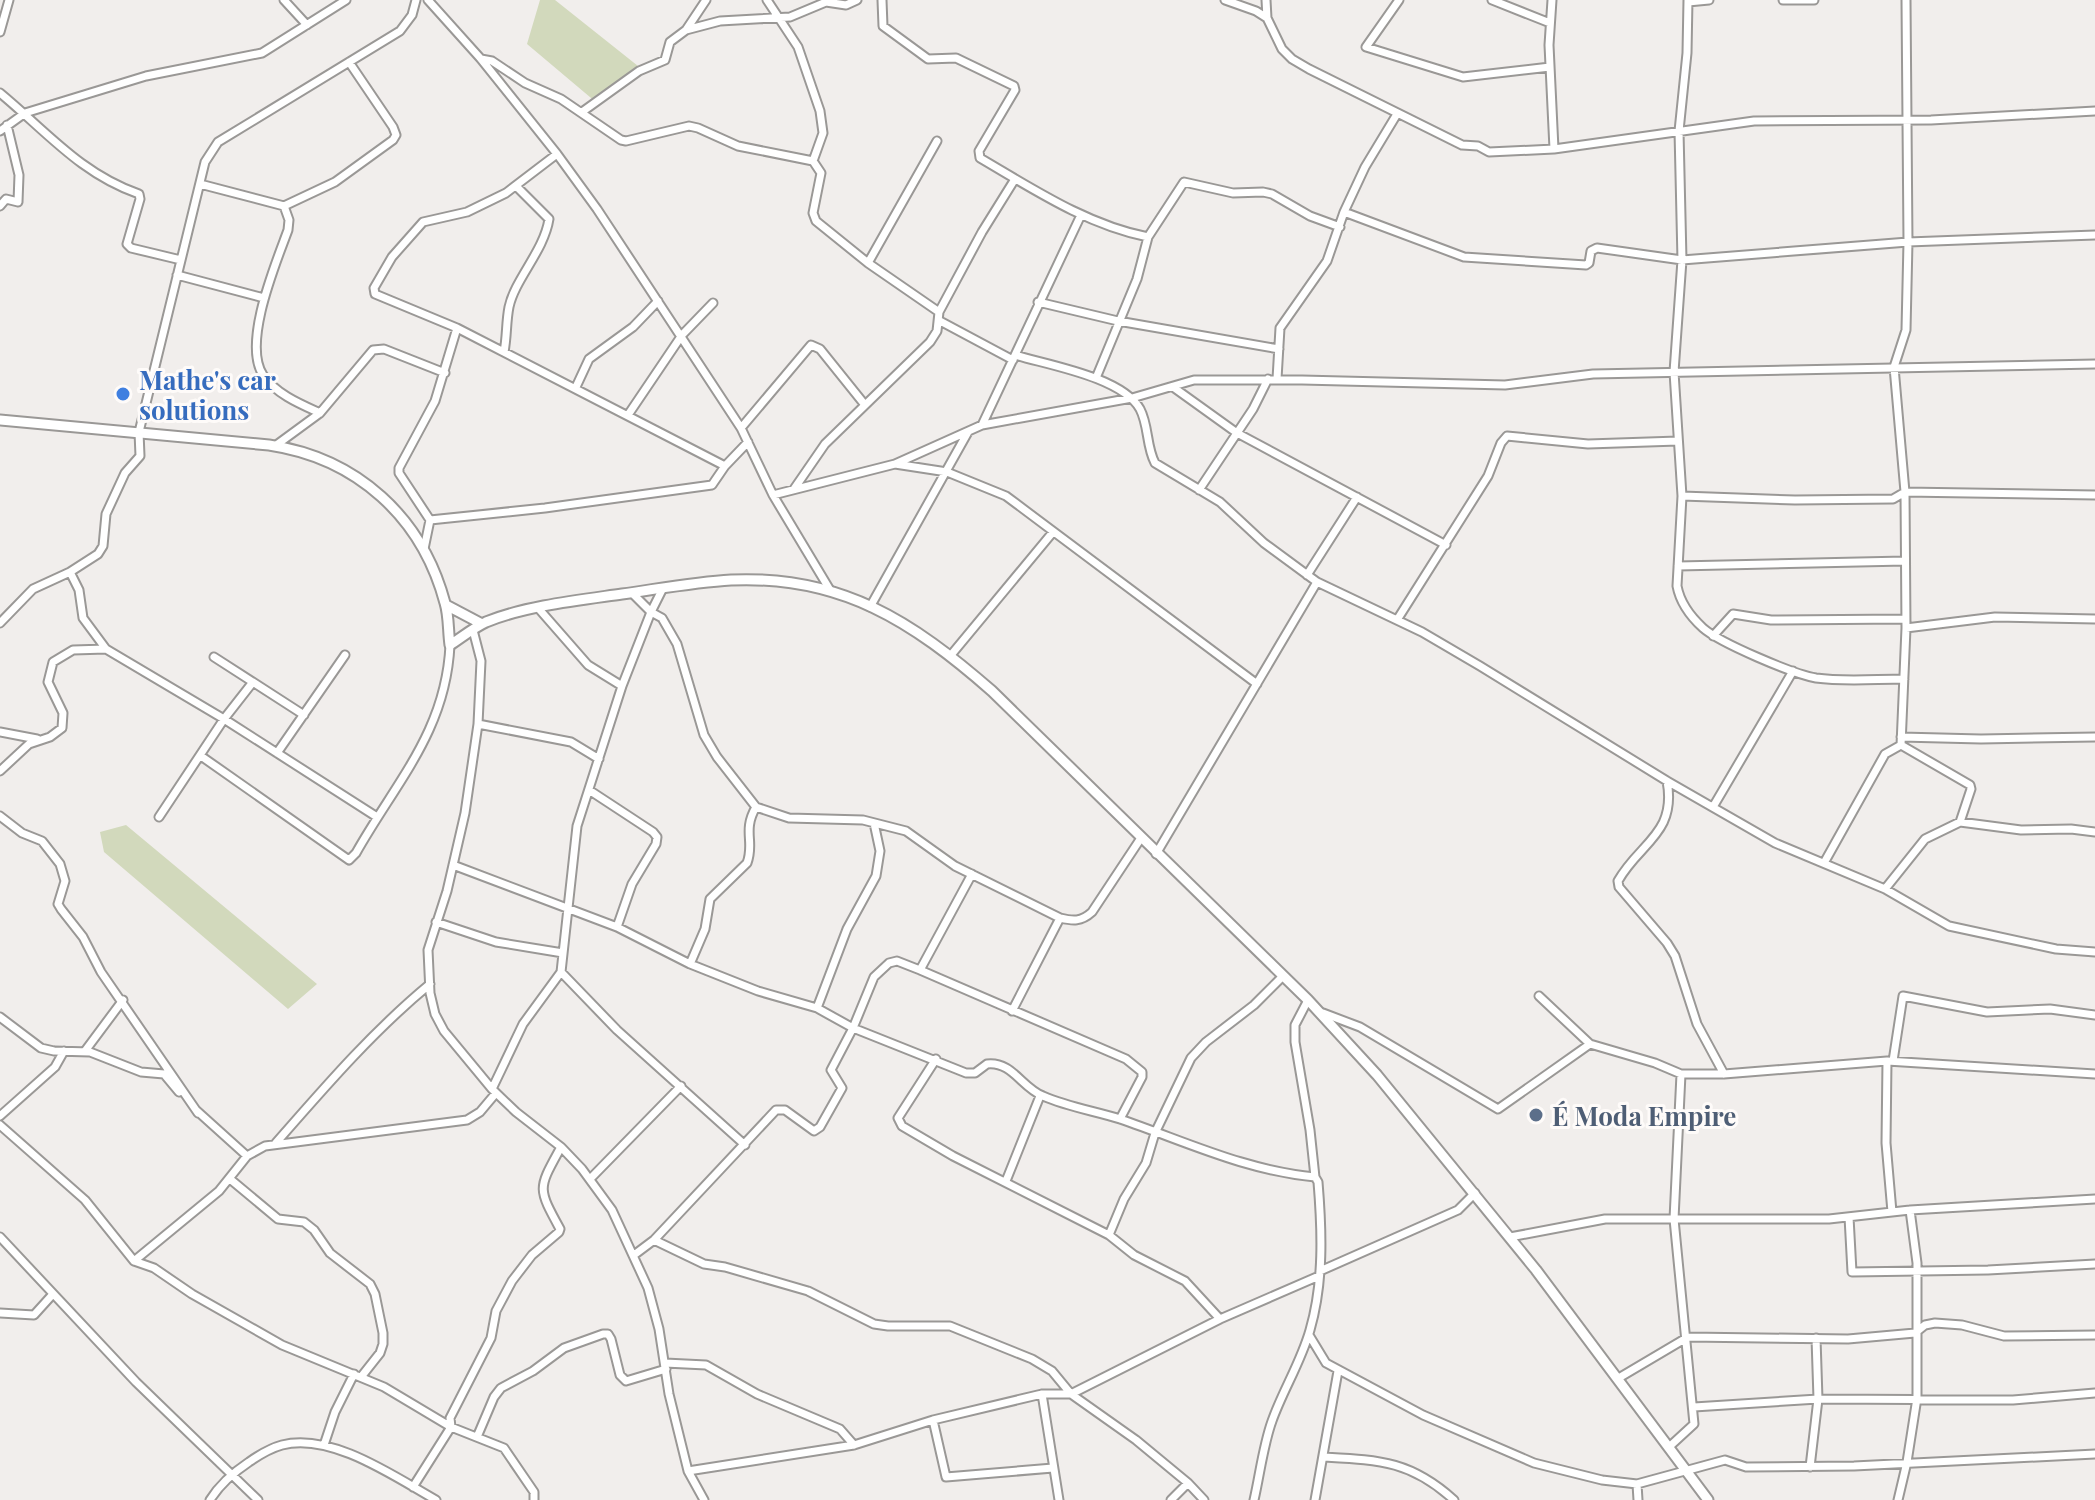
<svg xmlns="http://www.w3.org/2000/svg" width="2095" height="1500" font-family="'Playfair Display',serif">
<rect width="100%" height="100%" fill="#f1eeec"/>
<path fill="#d2d9bc" d="M540,0h15l83,66 -41,37 -70,-59z
M126,825l191,159 -29,25 -184,-157 -4,-20z"/>
<g fill="none" stroke-linecap="round" stroke-linejoin="round">
<defs>
<path id="minor" d="M284,0l23,25
M428,0l53,59 76,95 40,55 144,219 32,67 57,95
M767,0l31,47 22,64 3,22 -10,28
M882,0l1,26 45,33 28,-1 58,28 1,4 -36,61 1,7c53,31 107,67 168,79
M1225,0l31,11 11,7 15,31 10,10 17,10 153,76 16,1 11,6 65,-3 200,-28 177,-1 164,-9
M1266,0l1,18
M1399,0l-33,47 97,30 87,-10
M1492,0l58,23
M1552,0l-3,45 5,104
M1688,0l-1,53 -8,78 3,129 -8,112 8,124 -5,90c3,16 14,31 26,42 17,15 90,46 113,50 29,4 59,1 88,1
M1783,0h31
M1688,2l21,-2
M686,30l20,-30
M0,32l9,-32
M481,59l11,2 33,22 36,16 60,41 5,1 63,-15 9,2 40,18 75,15 8,12 -8,40 3,8 52,42 71,49
M0,93c46,38 81,81 139,101l1,5 -13,45 4,4 50,12
M582,112l57,-41 26,-11 5,-18 16,-12 34,-9 70,-4 36,-15 20,3 11,-5
M0,131l25,-18 121,-37 116,-23 84,-53
M557,154l-51,39 -39,19 -44,10 -31,35 -18,31 1,6 82,34 268,138
M200,184l84,22 51,-24 58,-42 3,-5 -3,-8 -44,-65
M0,206l6,-7 12,3 1,-27 -12,-50
M284,206l5,14 -1,10c-12,33 -46,113 -25,145 13,19 37,29 57,38
M1344,212l120,45 122,8 3,-2 2,-12 6,-3 85,12 226,-18 187,-7
M868,263l69,-122
M177,275l87,23
M1038,302l80,19 161,28
M940,321l73,39
M504,352c3,-15 2,-30 5,-45 6,-28 35,-56 40,-88l-32,-32
M1015,355c33,10 107,22 125,54 9,17 6,37 15,54l65,39 44,41 53,39 105,50 58,34 187,115 108,62 110,46 64,37 107,23 39,3
M1096,378l41,-99 11,-42 36,-55 49,11 30,-1 9,2 38,22 30,11
M1277,379l3,-51 47,-67 17,-49 21,-45 32,-53
M576,387l13,-28 44,-32 25,-26
M1173,387l64,46 209,112
M628,415l54,-80 31,-32
M982,425l99,-210
M741,428l70,-83 9,4 45,56
M275,446l45,-33 53,-63 11,-1 61,24
M895,464l52,8 59,24 251,188
M794,489l31,-45 105,-102 7,-11 2,-19 43,-80 33,-53
M1199,490l54,-81 15,-30
M773,495l122,-31 87,-39 150,-27 62,-18h108l203,5 88,-11 502,-10
M1682,496l113,4 98,-1 12,-7 190,3
M430,520l115,-12 167,-23 13,-19 23,-24
M424,549l6,-29 -31,-47v-5l36,-67 22,-73
M1678,566l227,-5
M70,572l9,18 4,28 23,31 118,70 153,98
M1307,575l50,-78
M632,593l19,19 11,6 15,26 27,91 13,22 39,50 33,11 74,2 43,11 49,35 105,52c13,3 21,4 32,-6l49,-74
M870,607l98,-175
M539,609l49,56 34,21
M1397,620l91,-144 13,-33 6,-7 81,8 90,-3
M0,623l33,-34 37,-17 28,-18 5,-8 3,-32 19,-41 15,-17 -1,-24 66,-270 13,-20 182,-111 12,-16 4,-15
M1906,628l89,-11 100,2
M473,630l8,31 -3,63 -13,89 -18,78 -19,59 2,43 5,21 9,17 48,58 24,23 45,35 21,22 30,41 36,78 11,41 10,65 19,77 16,29
M1713,636l20,-22 38,6 134,-1
M951,655l102,-123
M214,657l90,58
M478,724l93,18 28,17
M0,732l37,7
M1901,737l80,2 114,-2
M1901,745l5,-117 -1,-136 -11,-125 12,-37 2,-88 -2,-242
M1901,745l69,40 1,4 -11,33
M277,753l68,-98
M201,756l148,104 7,-7c40,-71 90,-122 94,-208
M0,771l29,-27 21,-7 12,-9 1,-15 -15,-31 5,-20 20,-12 33,-1
M1667,781c10,53 -28,62 -49,100l1,6 48,56 8,13 22,68 27,50
M589,790l64,42 4,5 -1,7 -24,40 -15,43
M1713,807l80,-136
M0,816l22,17 20,8 18,23 5,17 -7,23 3,5 22,28 18,35 97,141
M159,817l65,-98 29,-37
M1156,854l161,-272
M1824,863l61,-109 16,-9
M453,865l164,62 73,37 68,27 59,17 36,20 113,45h9l12,-9c25,-3 35,24 56,32 25,11 52,15 77,23 67,23 124,51 195,58
M1885,889l40,-50 35,-17 61,8 50,-1 24,3
M436,922l60,20 67,11
M690,964l15,-35 5,-30 37,-36c8,-21 -5,-32 9,-56
M920,970l52,-96
M561,972l56,58 128,115
M1539,996l51,48 65,19 26,11h43l163,-13 208,13
M817,1008l30,-79 29,-53 4,-25 -6,-28
M1012,1011l48,-93
M1323,1013l37,14 138,82 92,-65
M0,1017l41,31 13,3 36,1 51,20 23,2 15,18
M85,1051l38,-51
M936,1059l-38,59 4,8 51,30 156,79 25,20 51,26 35,38
M1887,1061l-1,82 6,69
M1893,1061l10,-65 84,16 63,-3 45,6
M492,1089l31,-65 38,-52 16,-146 45,-140 29,-74 12,-24
M196,1110l51,46
M0,1116l55,-49 9,-16
M0,1125l85,75 49,61 20,7 38,26 90,51 102,42 67,40 53,21 30,44v8
M275,1144c49,-56 97,-112 155,-160
M230,1179l48,40 26,3 10,8 16,23 40,31 5,10 8,39v11l-3,9 -19,24
M590,1179l91,-93
M1006,1181l34,-85
M1849,1217l3,55 136,-2 107,-6
M1109,1235l15,-36 22,-36 9,-30 36,-75 15,-16 48,-37 29,-29
M0,1237l136,145 122,118
M1510,1237l95,-18h224l81,-9 185,-11
M654,1240l50,24 21,3 83,24 66,33 14,2h62l82,33 20,12 19,23 65,46 52,43 16,17
M634,1255l20,-15 122,-130h9l29,21 6,-4 22,-39 -11,-18 22,-42 21,-51 15,-14 8,-2 23,9 206,89 16,13v5l-22,42
M134,1261l85,-70 28,-35 18,-10 202,-26 13,-8 16,-19
M1320,1271l138,-61 17,-17
M0,1313l34,2 19,-21
M1309,1335l17,28 97,52 111,48 68,17 35,4 88,-24 21,7 108,-1 241,-12
M665,1363l41,2 51,29 83,35 14,16
M1617,1379l71,-42 160,2 67,-6 10,-8 10,-2 27,2 42,11 91,-1
M1042,1394l17,106
M1694,1407l124,-8 195,1 82,-7
M933,1420l13,57 107,-9
M477,1437l17,-40 7,-9 32,-17 31,-23 39,-14h5l3,5 9,36 6,6 40,-12
M324,1445l11,-33 19,-38
M1669,1447l25,-23 -20,-205 7,-145
M1325,1457c55,3 86,4 129,43
M1810,1467l8,-68 -2,-61
M688,1471l166,-26 79,-25 109,-26h29l149,-75 99,-43
M1637,1484l1,16
M413,1487l38,-60 -1,-9 41,-80 5,-27 16,-30 20,-26 27,-23 1,-3c-23,-42 -22,-40 1,-82
M210,1500c10,-16 24,-28 39,-38 10,-7 22,-14 33,-17 49,-13 113,32 154,55
M1171,1500l17,-17
M1254,1500c6,-26 9,-54 18,-79 11,-31 29,-59 38,-91 14,-48 12,-100 8,-148l-3,-5 -5,-47 -15,-88v-17l13,-25
M1315,1500l23,-129
M1898,1500l9,-38 10,-64v-135l-7,-53"/>
<path id="tertiary" d="M0,420l269,25c88,13 153,72 176,158 4,13 3,28 5,42 11,-7 23,-17 36,-23 39,-16 94,-22 136,-28 36,-5 73,-12 109,-14 110,-5 181,41 261,111l316,309 69,75 159,195 172,230
M446,605l36,19"/>
</defs>
<use href="#minor" stroke="#9a9896" stroke-width="11"/>
<use href="#tertiary" stroke="#9a9896" stroke-width="13"/>
<use href="#minor" stroke="#fff" stroke-width="7"/>
<use href="#tertiary" stroke="#fff" stroke-width="9"/>
</g>
<circle fill="#3f7fe0" stroke="#fefbf9" stroke-width="3" cx="123" cy="394" r="8"/>
<circle fill="#5c6f8a" stroke="#fefbf9" stroke-width="3" cx="1536" cy="1115" r="8"/>
<g text-anchor="middle" dominant-baseline="central" stroke-width="6" stroke-linejoin="round" paint-order="stroke">
<g font-size="26" font-weight="bold" fill="#366cbe" stroke="#fefbf9" text-anchor="start">
<text x="139" y="379">Mathe's car<tspan x="139" dy="30">solutions</tspan></text>
</g>
<g font-size="26" font-weight="bold" fill="#4e5e75" stroke="#fefbf9" text-anchor="start">
<text x="1552" y="1115">É Moda Empire</text>
</g>
</g>
</svg>
